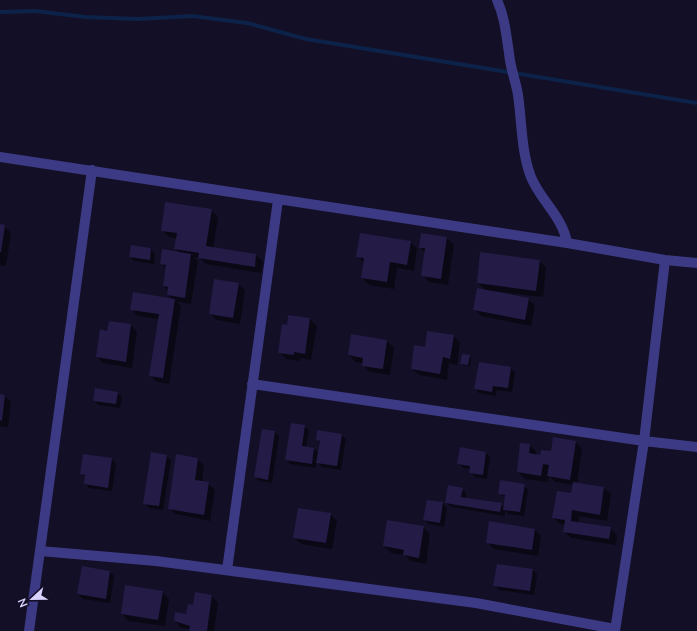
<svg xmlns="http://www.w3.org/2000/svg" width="697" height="631" font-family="Lato,sans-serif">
<rect width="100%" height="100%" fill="#130f26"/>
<path fill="#0007" d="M211,210l7,7 -5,31 43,7 7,7 -2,11 -55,-9 -6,-6 -7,-1 5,4 -7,43 -14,-2 4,4 -12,78 -12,-2 -7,-7 9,-56 -21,-3 -7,-7 41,-10 -4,-4v-4l-4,-5 2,-18 -5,-5 19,-10 -5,-5 2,-10 -8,-1 -7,-7z
M0,225l4,1 7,7 -5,33 -6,-1z
M422,235l25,3 7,7 -6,40 -19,-3 -7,-7 3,-22 -5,-6z
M410,242l7,6 -3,23 -17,-3 -3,21 -25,-4 -7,-7 2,-15 -7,-7z
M132,246l19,3 4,5 -1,10 -20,-3 -4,-4z
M539,261l7,6 -3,30 -51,-6v1l37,7 6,7 -4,20 -50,-10 -7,-7 12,-18 -8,-8z
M238,283l7,7 -5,34 -24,-4 -6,-7z
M310,319l7,7 -6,34 -10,-2 -1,3 -14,-2 -7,-7 9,-26z
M131,325l6,7 -5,36 -29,-5 -6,-7 11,-24z
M351,336l36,5 7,7 -4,27 -20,-3 -7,-7v-2l-8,-1 -6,-7z
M454,336l6,7 -3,22 -8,-2 -2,17 -28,-5 -7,-6 14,-21z
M469,356l2,2 -1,8 -7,-1 -2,-2z
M479,363l32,5 4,5 -3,19 -15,-2 -1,6 -17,-3 -4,-4z
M118,393l4,4 -2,11 -22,-3 -4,-5z
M0,395l5,1 6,6 -3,25 -8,-1z
M304,426l5,4 -3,18 8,1 5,5 2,-11 -4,-3 24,-5 5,4 -5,31 -19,-3 -5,-5 -1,6 -26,-4 -4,-4z
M275,432l4,4 -7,47 -12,-2 -5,-4z
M576,442l6,7 -5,35 27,4 7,6 -4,27 -28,-5 -1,7 32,5 7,7 -1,10 -45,-7 -7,-7 1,-6 -5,-1 -6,-6 18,-24 2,-9 -19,-3 -6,-6 -1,6 -23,-3 -7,-7 12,-27 6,7v3l5,1z
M461,449l25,4 4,4 -3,22 -12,-2 -5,-5 1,-3 -8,-1 -5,-5z
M166,456l5,4 -8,50 -14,-2 -4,-5z
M112,459l4,5 -4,27 -23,-3 -4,-5 1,-5 -5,-5z
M197,459l7,6 -2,17 6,1 7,7 -5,31 -34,-7 -7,-6z
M524,485l4,5 -4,26 -16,-2 -3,-3v5l-54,-9 -5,-4 16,-14 4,4v6l35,5 3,3 2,-9 -7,-5z
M443,503l4,5 -3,19 -15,-3 -4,-4z
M330,514l7,7 -5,28 -31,-5 -7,-7z
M423,527l7,7 -4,30 -15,-3 -7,-6 -13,-2 -7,-7z
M534,529l7,7 -3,20 -44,-7 -7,-7z
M533,570l4,5 -3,20 -35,-5 -5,-5z
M110,572l4,4 -4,27 -27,-4 -5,-5z
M162,592l7,7 -4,27 -37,-5 -6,-7z
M212,596l6,7 -4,28h-24v-2l-9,-1 -6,-7 12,-6 6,-9z"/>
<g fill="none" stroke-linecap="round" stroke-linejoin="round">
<path stroke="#0c2248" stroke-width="4" d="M0,12l35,-1 50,6 53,2 54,-3 55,7 59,16 391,64"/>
</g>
<path fill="#241b47" d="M165,202l47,7 -6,37 50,8 -1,13 -57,-9 1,-5 -25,-4 3,-16 -16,-2z
M0,224l5,1 -4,27h-1z
M360,233l51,8 -4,24 -17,-3 -3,20 -26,-4 3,-20 -8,-1z
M421,233l26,4 -6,42 -20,-3 4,-28h-6z
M131,245l20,3 -1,12 -21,-3z
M162,249l29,5 -6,44 -18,-3 1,-8 -5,-1 3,-21 -6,-1z
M480,252l60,8 -4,31 -59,-8z
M214,279l25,4 -6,35 -24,-4z
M477,288l52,10 -4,22 -52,-10z
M133,292l42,7 -12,79 -14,-2 10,-62 -29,-4z
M288,315l22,3 -5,36 -11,-2v3l-16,-2 4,-29 5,1z
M109,321l22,3 -5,38 -30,-5 4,-28 7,2z
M427,331l27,4 -4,24 -7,-2 -3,17 -29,-5 3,-24 11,2z
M351,334l36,6 -4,29 -21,-3 1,-8 -15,-3z
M462,354l8,1 -2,10 -8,-1z
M479,362l32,5 -3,21 -15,-2 -1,6 -18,-3z
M95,388l23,4 -2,12 -23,-3z
M0,394l5,1 -3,26 -2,-1z
M291,423l14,2 -3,21 12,2 -2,16 -27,-4z
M262,429l13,2 -7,49 -14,-3z
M317,430l25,4 -5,32 -21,-3 4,-22 -4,-1z
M553,437l23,4 -6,39 -23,-4 2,-11 -6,-1 -2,12 -24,-4 3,-29 10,1 -1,9 11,2 1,-5 10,1z
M460,447l26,5 -3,23 -14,-2 1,-7 -13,-2z
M151,452l16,3 -8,51 -16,-2z
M83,454l29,4 -4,30 -24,-4 1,-9 -5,-1z
M176,454l22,4 -3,22 14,2 -5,33 -36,-6z
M500,480l25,4 -5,28 -17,-2 2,-15 -7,-1z
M573,482l31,5 -4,28 -28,-5 -1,11 40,6 -2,12 -46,-7 2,-12 -13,-2 5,-27 14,2z
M448,485l15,3 -2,9 41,6 -2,9 -55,-9z
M427,500l16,2 -3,21 -17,-3z
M298,508l33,5 -5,30 -33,-5z
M387,520l37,6 -5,32 -16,-3 1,-5 -21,-4z
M489,521l46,8 -3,21 -46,-7z
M497,564l36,5 -3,22 -37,-5z
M82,566l28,5 -4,28 -29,-5z
M125,585l38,6 -5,29 -37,-6z
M195,592l17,3 -5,36h-18l1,-5 -16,-5 1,-9 11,2 2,-10 5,1z"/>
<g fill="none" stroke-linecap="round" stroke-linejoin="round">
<path stroke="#3d3a85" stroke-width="10" d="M497,0c8,18 9,34 12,53 1,15 7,28 9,42 4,27 3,56 13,82 9,23 32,40 36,66
M0,157l567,86 98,17 32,3
M252,384l392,57 53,6
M40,551l116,10 320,42 139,26
M227,570l51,-370
M29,631l63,-461
M615,631l29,-190 21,-181"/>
</g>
<g transform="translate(32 599) rotate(248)" stroke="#130f26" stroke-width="3" paint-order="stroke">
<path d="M0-3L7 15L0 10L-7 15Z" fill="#d9d4ff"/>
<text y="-6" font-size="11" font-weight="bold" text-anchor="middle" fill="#d9d4ff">N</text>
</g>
</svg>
